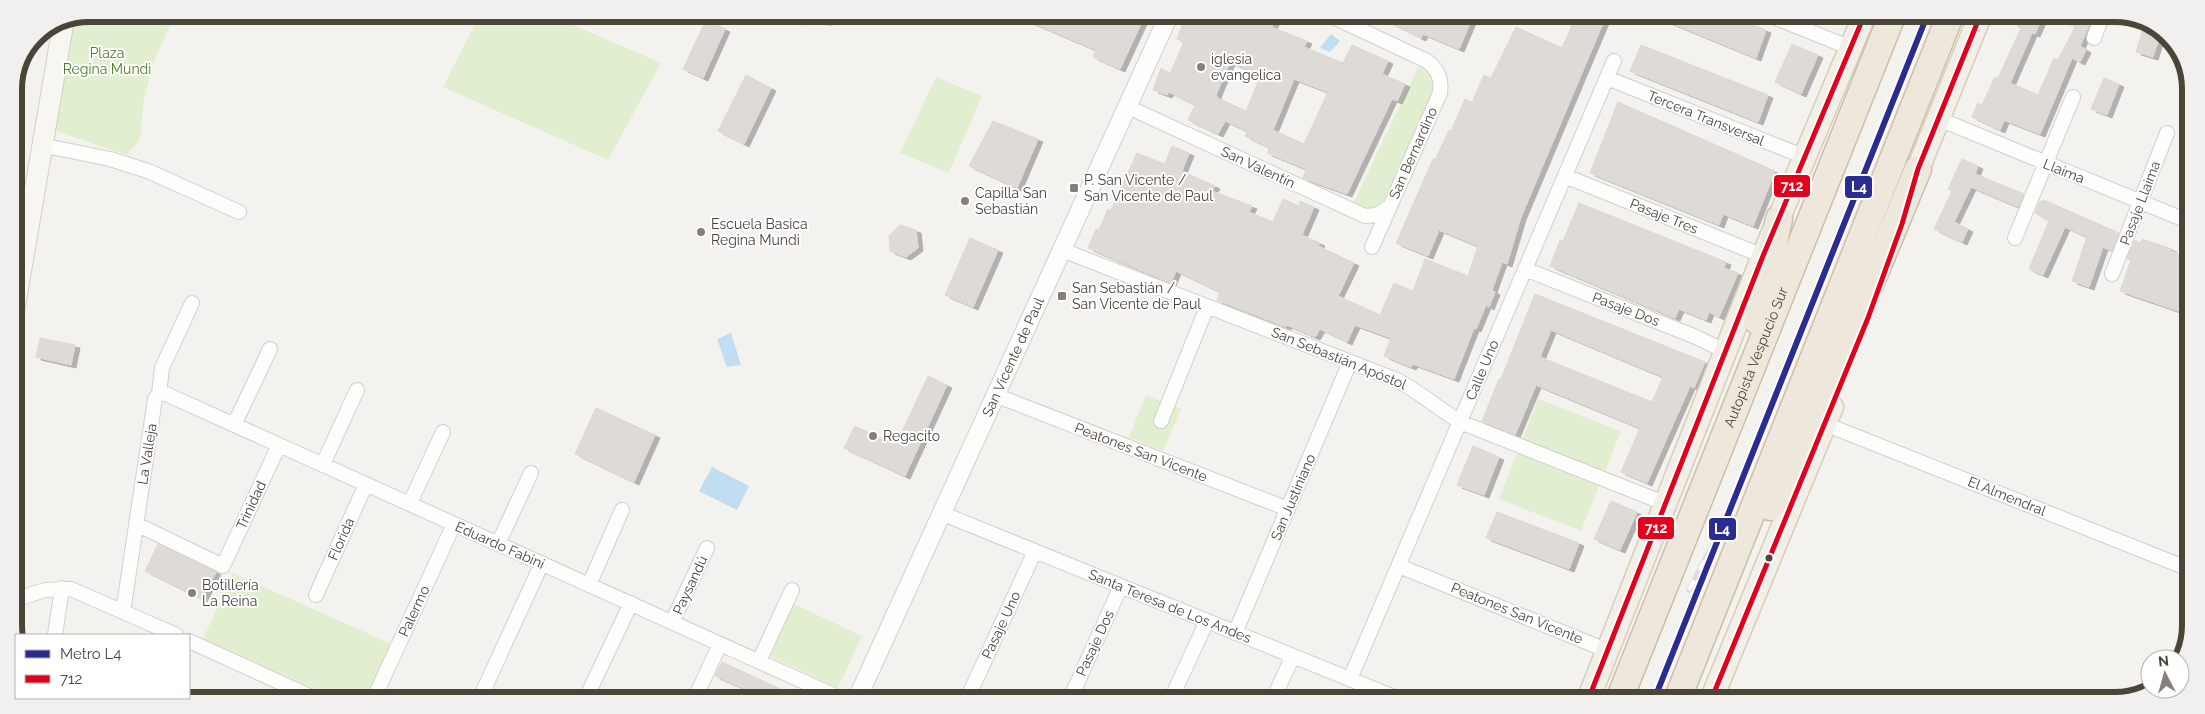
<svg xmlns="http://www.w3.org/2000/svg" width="2205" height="714" font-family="Raleway,sans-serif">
<defs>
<filter id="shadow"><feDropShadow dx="5" dy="3" stdDeviation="0" flood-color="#0004"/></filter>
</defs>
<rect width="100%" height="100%" fill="#f4f2ee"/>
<path fill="#e1eecf" d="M89,14h86l-22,50 -9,35 -4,40 -13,16 -77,-26 19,-107z
M480,14h68l113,49 -53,97 -165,-73z
M1418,67l13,5 7,10 -51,121c-16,7 -17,7 -33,-1z
M936,77l46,19 -33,77 -49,-20z
M1146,395l35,14 -18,42 -34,-14z
M1538,399l83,32 -40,100 -82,-32z
M233,573l158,71 -24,54h-31l-133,-59z
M794,604l68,32 -24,52 -69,-32z"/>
<path fill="#c0ddf1" d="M793,15h14l-5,11 -12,-6z
M1331,34l9,7 -10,11 -10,-4z
M731,333l10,32 -14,2 -10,-28z
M712,467l37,19 -12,24 -38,-19z"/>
<path fill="#dedbd6" stroke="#dcd9d4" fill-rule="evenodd" filter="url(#shadow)" d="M1014,15h131l-25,54 -27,-12 3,-7z
M1186,15h91l-5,12 35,14 -3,6 39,16 9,-18 36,16 -6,13 23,10 -8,17 -5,-2 -45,95 -44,-16 3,-9 -39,-16 3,-5 -25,-12 3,-5 -23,-10 -7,13 -30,-14 7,-15 -26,-13 -2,3 -14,-5 8,-22 9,6 14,-32 -7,-3zM1230,62l31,13 -15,36 -28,-13 -2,-3zM1294,79l34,13 -24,52 -31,-14z
M1375,15h45l16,8 3,-7h34l-14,33 -36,-15 -2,4z
M1576,16h30l-85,201 -14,47 -5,-2 -10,28 3,2 -6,15 -3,-2 -10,24 -2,-1 -20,51 -41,-15 -2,3 -27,-11 7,-18 -36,-13 -8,17 -27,-13 -5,8 -28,-12 -1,2 -69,-27 3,-8 -44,-21 -5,12 -83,-35 8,-19 3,1 9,-21 3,1 26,-57 28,11 7,-18 17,7 -7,18 33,15 -3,5 40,15 -3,6 24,10 10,-23 16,7 1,-5 14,6 -12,28 18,8 -2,3 36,17 -16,33 42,19 14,-32 19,8 12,-32 43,17 10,-30 -39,-16 -11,26 -32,-13 37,-84 2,1 14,-30 2,1 14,-32 7,3 12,-27 7,3 25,-51 46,21z
M1654,16h85l-2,3 29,11 -10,28z
M2021,16h22l-8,18 -3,-1 -22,50 28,12 16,-37 4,2 17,-33 -5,-2 5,-9h18l-13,30 6,4 -6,12 -8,-4 -32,76 -36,-14 -4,10 -28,-13 6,-14 4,2 13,-28 3,1 23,-50 -4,-2z
M706,20l19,9 -22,49 -20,-9z
M2145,22l16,10 -8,25 -17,-5z
M1792,44l26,11 -17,39 -26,-12z
M1641,45l127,50 -10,27 -128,-51z
M746,75l25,13 -27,56 -26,-13z
M2104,78l15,6 -12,31 -16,-6z
M1618,102l157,69 -22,55 -30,-12 -4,11 -129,-52z
M993,121l45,18 -21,49 -48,-22z
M1962,159l16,7 -3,8 49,20 -6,13 -47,-20 -17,35 14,7 -6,13 -28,-13 18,-38 -4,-2z
M2044,200l75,33 -7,18 -9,-4 -14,40 -17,-6 15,-44 -22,-10 -22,48 -14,-6 20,-48 -14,-8 5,-12 3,1z
M1579,203l147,59 -2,6 14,5 -19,44 -10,-5 -3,8 -27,-11 -4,9 -125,-52 10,-26 3,1z
M900,225l16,5 2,18 -12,9 -16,-6 -1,-15z
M970,238l28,12 -25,57 -28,-12z
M2142,239l30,10 -1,2 19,7v57l-70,-24 11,-31 -4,-1 8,-19 5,3z
M1535,294l170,68 -11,26 -4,-2 -43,97 -26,-11 19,-44 -104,-43 -21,50 -33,-14 17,-42h2zM1551,330l112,47 -11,25 -112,-45z
M40,338l35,7 -4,20 -35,-8z
M928,376l19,9 -42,91 -61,-28 11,-22 41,19z
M596,408l59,27 -21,47 -59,-28z
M1473,446l26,11 -15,38 -27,-10z
M1611,501l26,11 -17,38 -26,-11z
M1497,512l82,31 -10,26 -83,-31z
M158,544l58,28 -14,27 -57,-28z
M722,662l80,37 -36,-1 -51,-22z"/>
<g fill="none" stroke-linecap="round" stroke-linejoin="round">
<defs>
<path id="minor" d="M1329,15l98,46c11,9 15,17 13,32l-68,154
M1771,16l80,32
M830,18l2,-3
M2094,38l8,-22
M1607,78l198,79
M1128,107l237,109 11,-1 13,-8
M1939,119l251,103
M41,145l69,14 38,12 91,41
M1565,176l198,80
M2015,238l58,-141
M1062,250l335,130c22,12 41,28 63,42l204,81
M1525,269l171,68 29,14
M2112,274l55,-141
M159,394h7l676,305
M995,395l293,114
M1161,421l46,-114
M1825,424l364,145
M234,425l36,-76
M323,464l34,-74
M410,503l33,-71
M941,513l458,186
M136,524l87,42 56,-121
M498,544l33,-71
M1399,566l207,84
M589,585l33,-75
M316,595l50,-111
M14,600l31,-10 26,-1 105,46
M123,612l32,-213 4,-5 3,-26 30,-65
M672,622l35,-74
M1235,633l115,-271
M55,635l7,-47
M189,641l125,57
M759,661l33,-71
M1350,679l264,-618
M374,698l80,-174
M480,698l62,-135
M586,698l45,-95
M695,698l25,-54
M967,699l68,-148
M1070,699l51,-113
M1171,699l36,-78
M1273,699l20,-43"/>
<g id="tertiary">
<path id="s1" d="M857,699l312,-684"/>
</g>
<path id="secondary" d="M14,312l49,-287"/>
<path id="primary" d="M1913,185l5,-16 62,-153
M1588,700l175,-444 101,-240
M1711,700l121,-293"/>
<g id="motorway">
<path d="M1757,321l22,-102"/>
<path d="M1770,507l44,-87 104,-251"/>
<path id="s2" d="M1619,700l273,-684"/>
<path d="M1677,700l273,-684"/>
</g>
</defs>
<use href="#minor" stroke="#d2d0cb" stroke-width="16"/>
<use href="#tertiary" stroke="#d2d0cb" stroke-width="20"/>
<use href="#secondary" stroke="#d3cfc5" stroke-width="22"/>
<use href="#primary" stroke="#d6cebb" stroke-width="25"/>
<use href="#motorway" stroke="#ccbfa9" stroke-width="29"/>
<use href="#minor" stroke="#fdfdfc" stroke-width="14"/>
<use href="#tertiary" stroke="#fdfdfc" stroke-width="18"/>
<use href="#secondary" stroke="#f7f6f1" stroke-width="20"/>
<use href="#primary" stroke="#f2efe6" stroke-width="22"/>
<use href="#motorway" stroke="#ede8db" stroke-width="26"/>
<defs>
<path id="rail" d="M1689,590l36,-68"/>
</defs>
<use href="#rail" stroke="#dbdbda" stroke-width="5.5"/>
<use href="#rail" stroke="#fff" stroke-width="4" stroke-dasharray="11" stroke-linecap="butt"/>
<defs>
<path id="bus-1" d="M1588,700l175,-444 101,-240
M1711,700l157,-382 34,-94 16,-55 62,-153"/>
</defs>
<use href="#bus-1" stroke="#fff" stroke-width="9"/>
<use href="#bus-1" stroke="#e2001a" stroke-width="5"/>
<defs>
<path id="metro-1" d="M1654,700l273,-684"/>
</defs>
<use href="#metro-1" stroke="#fff" stroke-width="10"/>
<use href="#metro-1" stroke="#292d91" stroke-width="6"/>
</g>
<g fill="#868178" stroke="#fff" stroke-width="2">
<circle cx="1201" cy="67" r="5"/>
<rect x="1069" y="183" width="10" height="10" rx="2.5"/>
<circle cx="965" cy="201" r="5"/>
<circle cx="701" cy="232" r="5"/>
<rect x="1057" y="291" width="10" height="10" rx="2.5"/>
<circle cx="873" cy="436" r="5"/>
<circle cx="192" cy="593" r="5"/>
</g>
<circle fill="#4b4439" stroke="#fff" stroke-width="2" cx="1769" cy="558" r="4.5"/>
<g text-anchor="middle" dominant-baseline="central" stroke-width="4" stroke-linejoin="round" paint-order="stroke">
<g font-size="14" fill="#4a7f2a" stroke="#fff">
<text x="107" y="53">Plaza<tspan x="107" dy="16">Regina Mundi</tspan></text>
</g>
<g font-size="14" fill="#4b4439" stroke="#fff" text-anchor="start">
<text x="1211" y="59">iglesia<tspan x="1211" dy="16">evangelica</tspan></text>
<text x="1084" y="180">P. San Vicente /<tspan x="1084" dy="16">San Vicente de Paul</tspan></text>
<text x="975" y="193">Capilla San<tspan x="975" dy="16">Sebastián</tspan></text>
<text x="711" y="224">Escuela Basica<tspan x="711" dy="16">Regina Mundi</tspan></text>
<text x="1072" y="288">San Sebastián /<tspan x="1072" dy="16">San Vicente de Paul</tspan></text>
<text x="883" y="436">Regacito</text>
<text x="202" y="585">Botillería<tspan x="202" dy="16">La Reina</tspan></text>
</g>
<g font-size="14" fill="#4b4439" stroke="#fff">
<text transform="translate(1706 118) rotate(22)">Tercera Transversal</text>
<text transform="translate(1413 153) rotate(-66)">San Bernardino</text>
<text transform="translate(1258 167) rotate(25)">San Valentín</text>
<text transform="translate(2064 171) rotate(22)">Llaima</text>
<text transform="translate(2140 203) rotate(-69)">Pasaje Llaima</text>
<text transform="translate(1664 216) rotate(22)">Pasaje Tres</text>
<text transform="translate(1626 309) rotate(21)">Pasaje Dos</text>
<text stroke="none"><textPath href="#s1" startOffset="376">San Vicente de Paul</textPath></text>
<text transform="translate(1339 358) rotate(22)">San Sebastián Apóstol</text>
<text stroke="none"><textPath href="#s2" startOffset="369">Autopista Vespucio Sur</textPath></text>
<text transform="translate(1482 370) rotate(-67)">Calle Uno</text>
<text transform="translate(1141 452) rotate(21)">Peatones San Vicente</text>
<text transform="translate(147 454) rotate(-81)">La Valleja</text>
<text transform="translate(2007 496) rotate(22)">El Almendral</text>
<text transform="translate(1293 497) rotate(-67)">San Justiniano</text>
<text transform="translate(251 505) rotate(-65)">Trinidad</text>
<text transform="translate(341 539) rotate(-66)">Florida</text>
<text transform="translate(500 545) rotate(24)">Eduardo Fabini</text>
<text transform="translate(690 585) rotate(-65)">Paysandú</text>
<text transform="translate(1170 606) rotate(22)">Santa Teresa de Los Andes</text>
<text transform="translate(414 611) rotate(-65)">Palermo</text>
<text transform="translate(1517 613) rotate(22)">Peatones San Vicente</text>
<text transform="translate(1001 625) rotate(-65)">Pasaje Uno</text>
<text transform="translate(1095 643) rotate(-65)">Pasaje Dos</text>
</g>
</g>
<path d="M0 0H2205V714H0ZM89 22H2115A67 67 0 0 1 2182 89V625A67 67 0 0 1 2115 692H89A67 67 0 0 1 22 625V89A67 67 0 0 1 89 22Z" fill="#f1f0ef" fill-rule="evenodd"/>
<path fill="none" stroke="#4b4439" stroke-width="6" d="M89 22H2115A67 67 0 0 1 2182 89V625A67 67 0 0 1 2115 692H89A67 67 0 0 1 22 625V89A67 67 0 0 1 89 22Z"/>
<g stroke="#fff" stroke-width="2">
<rect x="1773" y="174" width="38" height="24" rx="5" fill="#e2001a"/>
<rect x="1844" y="175" width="29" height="24" rx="5" fill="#292d91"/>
<rect x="1637" y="516" width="38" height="24" rx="5" fill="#e2001a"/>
<rect x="1708" y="517" width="29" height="24" rx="5" fill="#292d91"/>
</g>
<g font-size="14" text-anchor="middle" font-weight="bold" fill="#fff">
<text x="1792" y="191">712</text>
<text x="1859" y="192">L4</text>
<text x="1656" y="533">712</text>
<text x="1722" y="534">L4</text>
</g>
<rect x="15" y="634" width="175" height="65" fill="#ffffff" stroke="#b7b4b0"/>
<rect x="25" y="650" width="25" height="8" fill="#292d91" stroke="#b7b4b0"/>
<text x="60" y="659" font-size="15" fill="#4b4439">Metro L4</text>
<rect x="25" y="675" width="25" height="8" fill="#e2001a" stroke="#b7b4b0"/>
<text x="60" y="684" font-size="15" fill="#4b4439">712</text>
<g transform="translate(2165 674) rotate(354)"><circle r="24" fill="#ffffff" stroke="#b7b4b0"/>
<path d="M0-4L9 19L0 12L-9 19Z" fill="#868178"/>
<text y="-8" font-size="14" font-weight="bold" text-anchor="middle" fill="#4b4439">N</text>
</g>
</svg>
